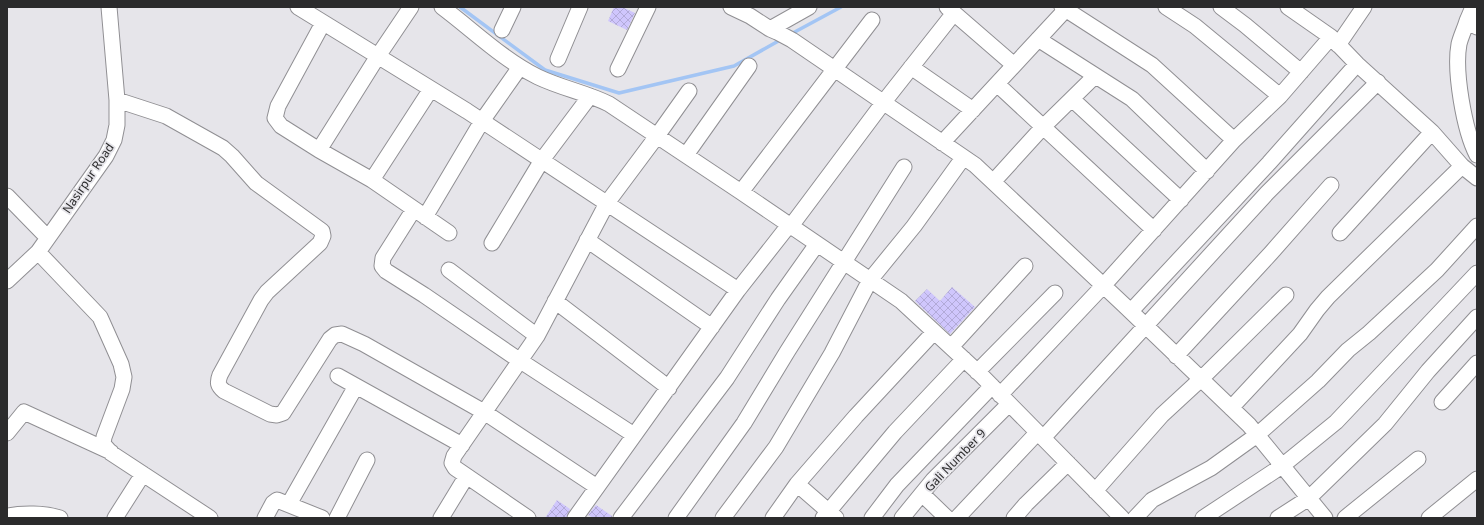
<svg xmlns="http://www.w3.org/2000/svg" width="1484" height="525" font-family="'Noto Sans',sans-serif">
<defs>
<pattern id="building-cross-hatch" width="8" height="8" patternUnits="userSpaceOnUse"><rect width="8" height="8" fill="#cfc6fc"/><path d="M0 0l8 8M0 8l8-8" fill="none" stroke="#b2aad8"/></pattern>
</defs>
<rect width="100%" height="100%" fill="#e6e5ea"/>
<g fill="none" stroke-linecap="round" stroke-linejoin="round">
<path stroke="#a3c5f4" stroke-width="3.5" d="M460,7l85,63 74,23 115,-27 48,-27
M791,34l50,-27"/>
</g>
<path fill="url(#building-cross-hatch)" d="M614,7h8l13,6 -8,17 -19,-9z
M952,287l23,20 -25,27 -35,-33 12,-12 13,12z
M557,500l13,9 -4,9h-21z
M596,505l16,11v2h-19l-5,-3z"/>
<g fill="none" stroke-linecap="round" stroke-linejoin="round">
<defs>
<path id="minor" d="M298,7l169,104 271,179
M442,7c32,24 60,52 96,70 23,11 49,16 71,27l132,88 160,109 80,74 141,143
M731,7l19,9 20,13 7,3 15,8 183,125 149,140 125,120 76,93
M947,7l67,58
M1062,7l90,58 82,75 46,-44
M1166,7l29,19 85,70 51,-59 26,27 75,68 30,34
M1221,7l24,18 56,47
M1288,7l43,30
M1473,7l-6,14 10,6
M1467,21c-2,7 -6,15 -8,23 -5,27 5,86 18,111
M323,23l-45,83 -3,12 6,8 38,24 53,30 77,53
M770,29l39,-22
M502,30l11,-23
M1038,39l94,60 75,72
M1338,45l26,-38
M558,59l22,-52
M911,67l62,43
M618,69l30,-62
M997,84l157,146
M1072,99l109,101
M117,100l49,16 57,32 9,8 24,27 66,48 1,5 -3,7 -53,49 -6,8 -41,75c-3,8 -2,11 4,16l46,23 7,1 6,-2 47,-74 5,-4 7,-1 22,10 120,68 113,75
M942,143l126,-136
M319,150l59,-94 33,-49
M686,155l63,-89
M372,180l59,-91
M993,182l50,-55 52,-51
M741,192l131,-172
M7,196l41,42
M414,209l-31,49 -1,8 4,5 38,24 95,65 115,75
M425,217l57,-96 38,-54
M1340,233l92,-101
M587,240l125,87
M492,243l50,-83 48,-64
M38,252l62,65 21,47 3,13 -2,12 -18,48 -1,7 8,9 99,65
M449,270l88,66
M7,281l31,-29 68,-96 8,-16 3,-15v-25l-8,-93
M555,301l114,87
M1131,311l138,-148 88,-99
M951,347l74,-81
M1176,356l95,-103 60,-68
M977,372l78,-79
M338,376l124,69
M1000,395l103,-109 131,-146
M1442,402l35,-39
M1231,408l69,-74 17,-24 11,-13 134,-131 15,12
M7,433l17,-21 87,40
M1043,438l224,-245 111,-111
M1095,491l67,-76 39,-36 85,-84
M922,494l25,24
M289,504l67,-118
M7,516c16,-3 37,-3 53,2
M115,518l28,-44
M265,518l8,-15 4,-3 45,18
M337,518l30,-58
M441,518l25,-41
M528,518l-73,-50 -3,-5 2,-7 83,-120 70,-133 50,-67 32,-45
M575,518l163,-228 51,-65 2,1 92,-123 71,-90
M621,518l106,-140 51,-79 39,-55
M676,518l68,-95 43,-71 117,-185
M723,518l53,-71 56,-94 38,-73 44,-54 49,-68
M773,518l24,-34
M823,518l72,-86 69,-73
M836,518l-39,-34 59,-68 78,-84
M872,518l25,-33 95,-99
M902,518l31,-38 76,-76
M957,518l80,-85
M1014,518l12,-14 42,-41
M1135,518l17,-18 59,-32 46,-33 61,-54 30,-31 21,-17 68,-63 40,-44
M1203,518l79,-52 54,-44 141,-149
M1278,518l31,-20 76,-74 43,-53 49,-54
M1345,518l73,-59
M1429,518l48,-39"/>
</defs>
<use href="#minor" stroke="#908f93" stroke-width="17"/>
<use href="#minor" stroke="#fff" stroke-width="15"/>
</g>
<g text-anchor="middle" dominant-baseline="central" stroke-width="3.5" stroke-linejoin="round" paint-order="stroke">
<g font-size="12" fill="#2b2b2c" stroke="#e6e5ea">
<text transform="translate(88 178) rotate(-56)">Nasirpur Road</text>
<text transform="translate(955 460) rotate(-46)">Gali Number 9</text>
</g>
</g>
<rect width="1484" height="525" fill="none" stroke="#2b2b2c" stroke-width="16"/>
</svg>
